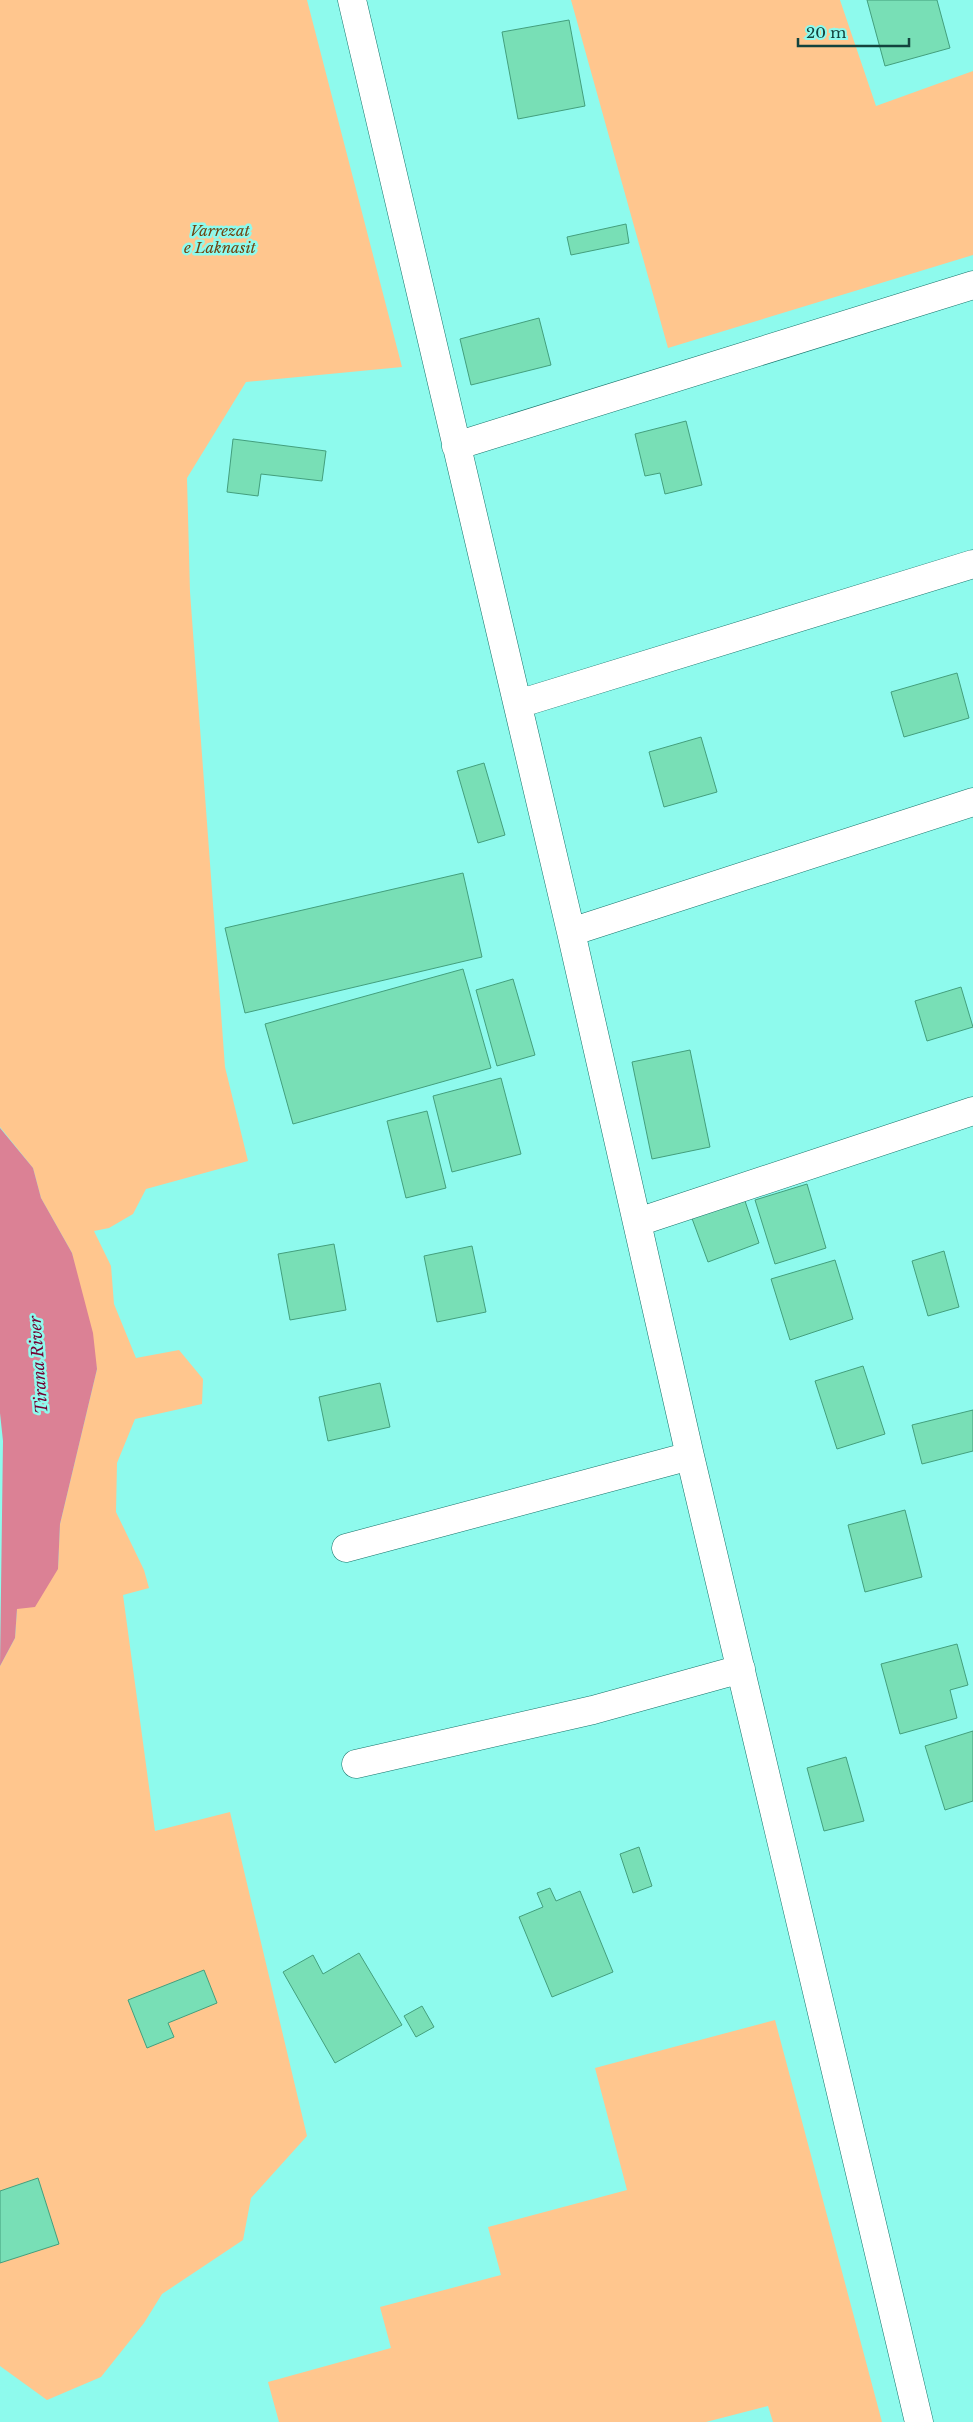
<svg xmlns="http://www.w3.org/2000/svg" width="973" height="2422" font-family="'Libre Baskerville',serif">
<rect width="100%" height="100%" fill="#8efaed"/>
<path fill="#ffc68e" d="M0,0h307l95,367 -156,15 -59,96 3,114 35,475 23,94 -102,28 -13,25 -24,14 -15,3 17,35 3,38 22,54 43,-8 24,29 -1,25 -67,15 -18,44 -1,49 28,58 5,18 -26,7 32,236 75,-19 77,324 -56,62 -8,42 -81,54 -18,29 -43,54 -54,23 -47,-34v-700l15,-28 2,-29 41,-40 2,-45 37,-155 -25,-116 -31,-55 -8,-30 -33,-41z
M571,0h269l36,106 97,-35v184l-305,93z
M775,2020l107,402h-109l-5,-16 -62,16h-427l-11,-40 123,-34 -11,-41 121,-32 -13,-48 139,-37 -32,-122z"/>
<path fill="#db8195" d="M0,1128l33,40 8,30 31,55 21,80 4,36 -37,155 -2,45 -23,38 -18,2 -2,29 -15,28 3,-225 -3,-28z"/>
<path fill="#78dfb6" stroke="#439f7d" d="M867,0h70l13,48 -65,18z
M569,20l16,86 -67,13 -16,-87z
M626,224l3,19 -58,12 -4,-18z
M539,318l12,47 -80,20 -11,-46z
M686,421l16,64 -37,9 -5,-21 -15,3 -10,-42z
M233,439l93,12 -4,30 -61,-7 -3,22 -31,-4z
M957,673l12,45 -65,19 -13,-45z
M701,737l16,55 -53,15 -15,-55z
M484,763l21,72 -27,8 -21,-72z
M463,873l19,84 -237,56 -20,-85z
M463,969l28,99 -198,56 -28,-100z
M513,979l22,76 -38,11 -21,-76z
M961,987l12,40 -46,14 -12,-40z
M690,1050l20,97 -58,12 -20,-97z
M501,1078l20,76 -69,18 -19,-76z
M427,1111l19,77 -40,10 -19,-77z
M807,1184l19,64 -51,16 -20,-64z
M743,1195l16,48 -51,19 -18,-49z
M334,1244l12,66 -56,10 -12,-66z
M472,1246l14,66 -49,10 -13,-66z
M944,1251l15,56 -31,9 -16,-55z
M835,1260l18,59 -63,21 -19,-61z
M863,1366l22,68 -48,15 -22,-68z
M380,1383l10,44 -62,14 -9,-44z
M973,1410v41l-51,13 -10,-39z
M905,1510l17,67 -57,15 -17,-67z
M957,1644l11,41 -18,5 7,28 -57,16 -19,-70z
M973,1731v70l-28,9 -20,-64z
M846,1757l18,64 -40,10 -17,-63z
M639,1847l13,39 -19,7 -13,-39z
M550,1888l6,13 24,-10 33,81 -61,25 -33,-80 24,-10 -6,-14z
M359,1953l43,72 -67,38 -52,-91 30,-17 10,19z
M204,1970l13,33 -49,20 6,14 -27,11 -19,-48z
M422,2006l12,21 -18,10 -12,-21z
M38,2178l21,66 -59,19v-72z"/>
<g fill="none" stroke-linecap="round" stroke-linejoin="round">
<defs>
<path id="minor" d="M352,0l219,932 119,524 229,966
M456,446l517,-161
M518,704l455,-140
M571,932l402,-130
M638,1222l335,-111
M346,1548l344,-92
M356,1764l237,-54 148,-41"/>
</defs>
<use href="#minor" stroke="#17736a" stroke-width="29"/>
<use href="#minor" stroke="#fff" stroke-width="28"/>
</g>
<g text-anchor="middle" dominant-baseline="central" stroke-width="5" stroke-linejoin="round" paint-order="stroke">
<g font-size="15" font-style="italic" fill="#704512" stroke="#8efaed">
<text x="220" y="230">Varrezat<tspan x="220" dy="17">e Laknasit</tspan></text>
</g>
<g font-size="16" font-style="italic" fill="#740031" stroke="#8efaed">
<text transform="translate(38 1365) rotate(-94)">Tirana River</text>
</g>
</g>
<path d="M798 38v8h111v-8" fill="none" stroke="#13433e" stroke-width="2.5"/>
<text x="806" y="38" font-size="15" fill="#13433e" stroke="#8efaed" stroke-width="4" paint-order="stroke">20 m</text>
</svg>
